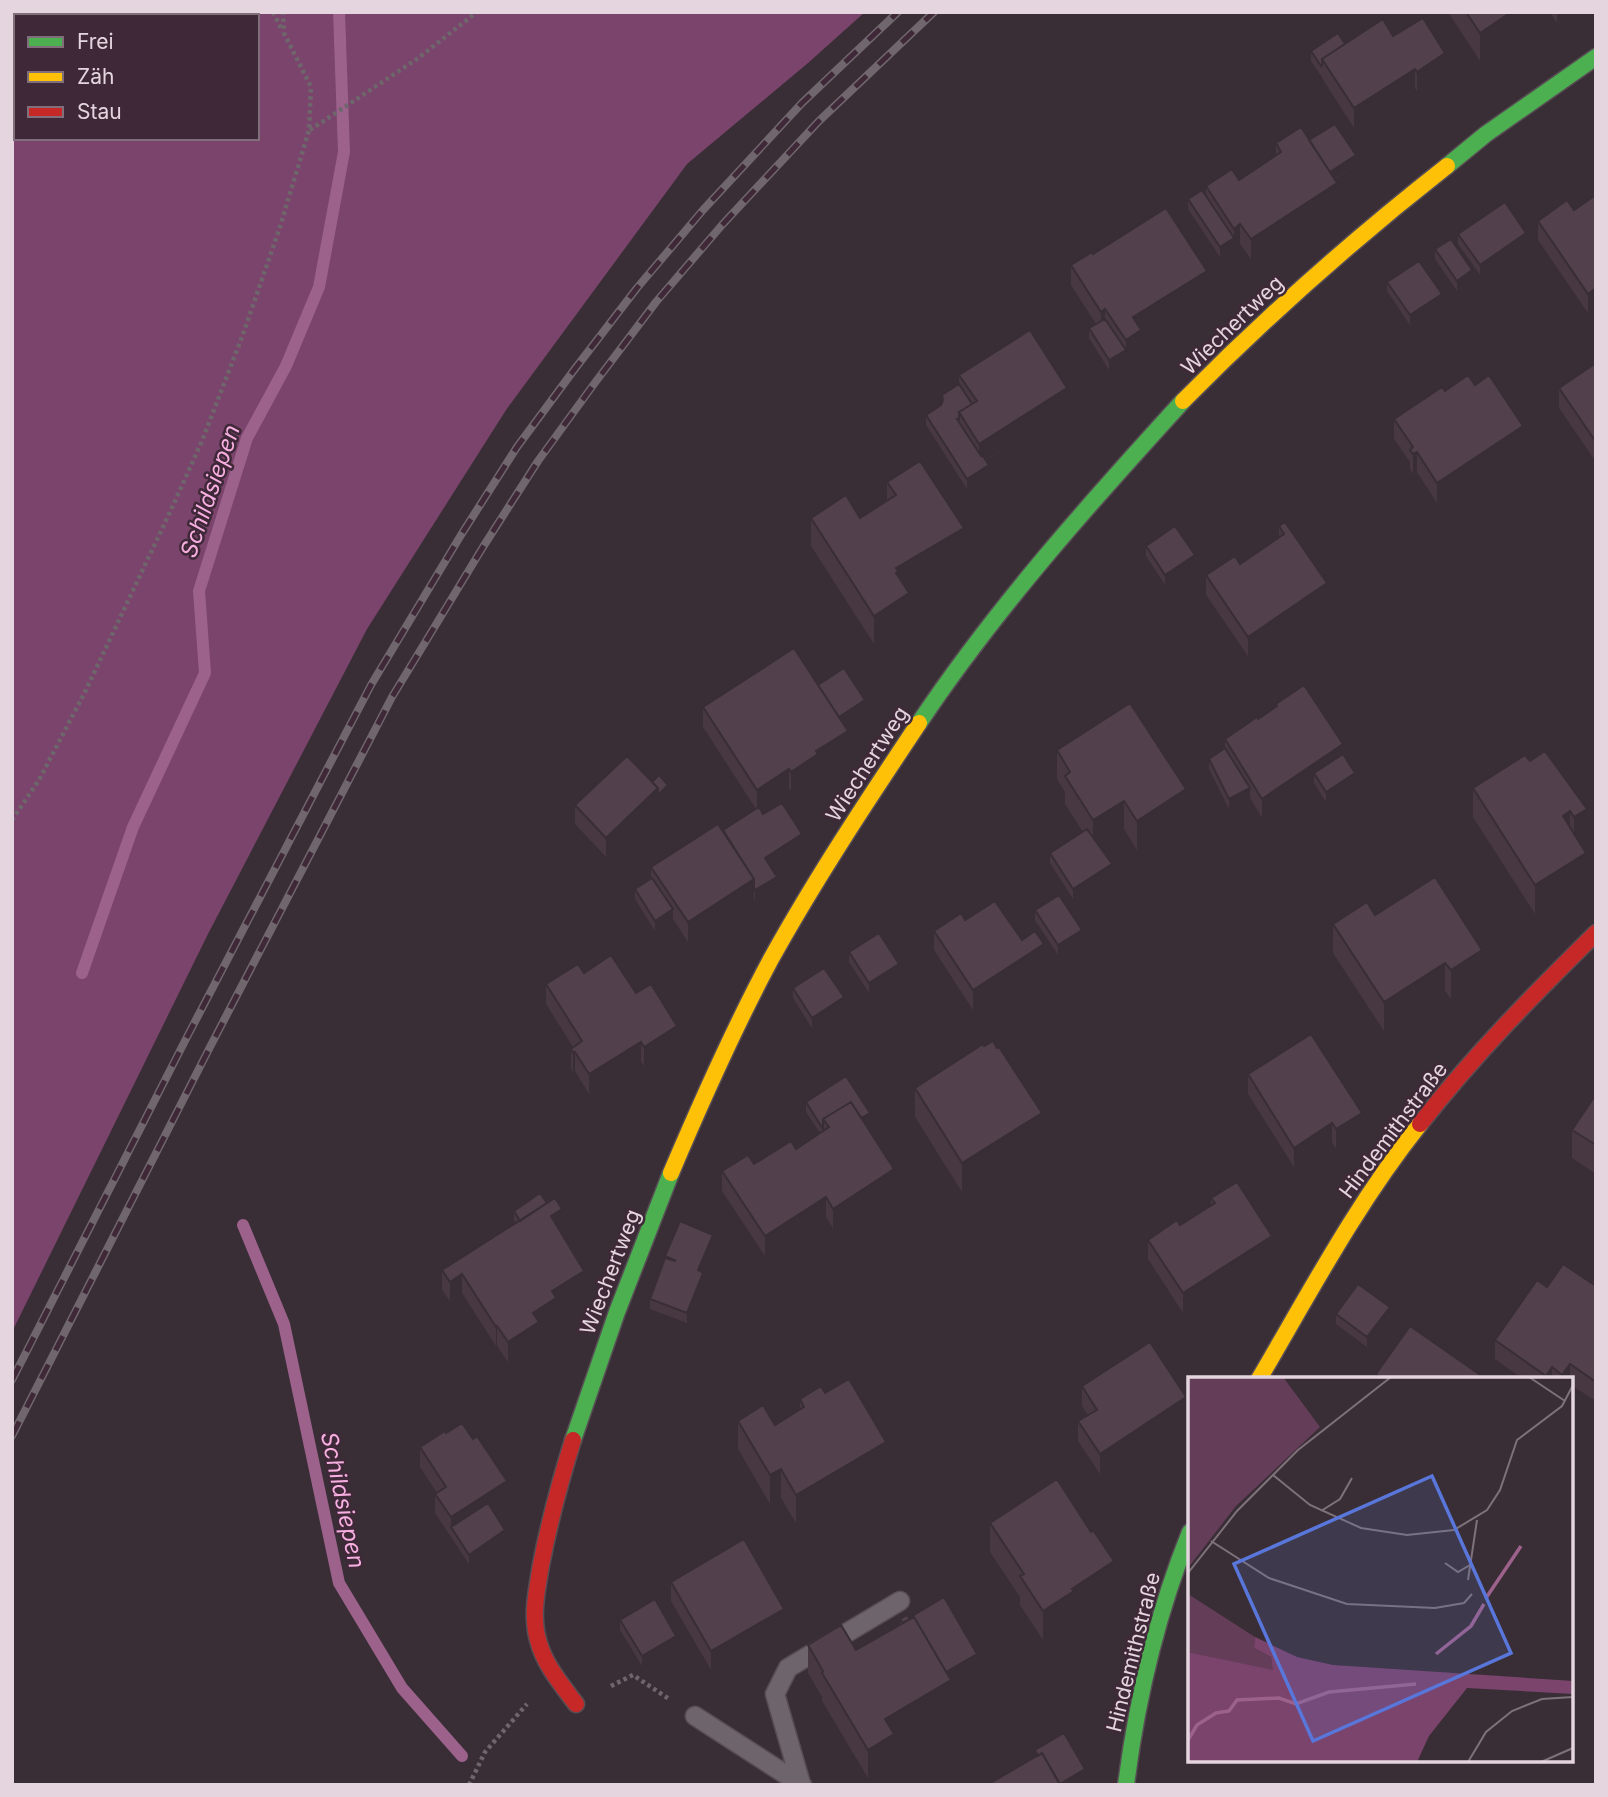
<svg xmlns="http://www.w3.org/2000/svg" width="1608" height="1797" font-family="Inter,sans-serif">
<rect width="100%" height="100%" fill="#3a2e36"/>
<path fill="#7a446c" fill-rule="evenodd" d="M12,12h853l-57,51 -121,101 -181,246 -139,219 -159,305 -196,398zM16,16h241v122h-241z"/>
<g fill="none" stroke-linecap="round" stroke-linejoin="round">
<path stroke="#9c628c" stroke-width="12" d="M82,973l51,-146 72,-154 -6,-82 48,-153 39,-72 33,-79 25,-135 -5,-140
M243,1225l41,99 55,259 63,105 60,68"/>
<defs>
<path id="lane" d="M695,1716l107,69
M801,1784l-26,-90 13,-26 112,-67"/>
<path id="fast" d="M1447,166l39,-32 110,-77
M919,723c77,-115 170,-219 264,-322
M573,1440l44,-128 54,-139
M1126,1785c11,-87 31,-171 64,-253"/>
<path id="slow" d="M1183,401c83,-84 171,-162 264,-235
M671,1173c31,-73 63,-145 100,-214 45,-81 96,-158 148,-236
M1259,1379c51,-87 98,-176 161,-255"/>
<path id="jam" d="M1420,1124c54,-69 114,-130 176,-191
M573,1440c-13,42 -24,83 -32,125 -4,25 -10,50 -3,75 6,24 23,44 38,64"/>
</defs>
<use href="#lane" stroke="#574d54" stroke-width="21"/>
<use href="#fast" stroke="#574d54" stroke-width="19"/>
<use href="#slow" stroke="#574d54" stroke-width="19"/>
<use href="#jam" stroke="#574d54" stroke-width="19"/>
<path stroke="#6f666c" stroke-width="4.5" stroke-dasharray="3.5 3.5" stroke-linecap="butt" d="M273,12l9,18
M310,130l107,-71 60,-47
M12,820l27,-40 46,-88 85,-180 32,-71 40,-104 37,-107 30,-100 2,-43 -27,-54 -1,-21
M611,1686l22,-11 36,24
M469,1785l16,-33 42,-48"/>
<use href="#lane" stroke="#6e646b" stroke-width="18"/>
<use href="#fast" stroke="#4caf50" stroke-width="16"/>
<use href="#slow" stroke="#ffc107" stroke-width="16"/>
<use href="#jam" stroke="#c62828" stroke-width="16"/>
<defs>
<path id="rail" d="M12,1380l176,-345 183,-350 90,-150 56,-88 57,-77 63,-82 66,-78 99,-107 96,-91
M12,1436l198,-389 182,-350 91,-150 55,-86 56,-77 62,-82 66,-77 97,-104 115,-109"/>
</defs>
<use href="#rail" stroke="#70666d" stroke-width="8"/>
<use href="#rail" stroke="#3f2938" stroke-width="5" stroke-dasharray="16" stroke-linecap="butt"/>
</g>
<path fill="#473842" d="M1448,12h126l-17,11 -5,-8 -72,46z
M1393,36l52,37 -28,18 -2,-3 -61,40 -32,-50v-3l-1,1 -10,-15v-10l34,-7z
M1309,140l47,25 -21,14 2,24 -86,56 -11,-15 -20,13 -32,-48v-10l18,-4v-9l33,-6 37,-24v-13z
M1596,195v113l-8,5 -50,-73v-19l36,-11z
M1458,234l68,9 -46,32 -22,-31z
M1435,249l37,31 -15,11 -22,-32z
M1093,254l114,36 -66,42v18l-32,20 -20,-32v-10l7,-4 -25,-39v-20z
M1387,282l55,22 -32,21 -23,-34z
M1596,363v99l-37,-54v-20z
M959,375l108,33 -81,52 3,15 -22,14 -41,-64v-10l15,-10 1,-3v-7l17,-11z
M1475,385l48,60 -86,58 -20,-31 -4,2 -3,-5v-7l-16,-23v-20l51,-28z
M887,482l77,75 -56,33 1,31 -35,23 -63,-98v-28h49l27,-18z
M1279,526l48,76 -79,54 -42,-61v-20l34,-11 39,-27z
M1146,546l49,19 -30,20 -19,-29z
M818,685l47,25 -22,14 5,26 -30,19v4l-27,18 -2,-3 -29,19 3,7 39,30 -33,21 8,22 -22,13 -1,-2 -66,44 -15,-23 -18,12 -20,-32v-10l16,-11v-11l72,-37 33,-21 -53,-82v-20z
M1276,704l67,50 12,28 -29,20 -12,-19 -52,35 -12,-20 -21,11 -20,-40v-10l16,-11v-9l51,-32z
M1057,750l129,68 -49,32 -13,-21 -25,16 13,29 -39,25 -23,-36v-10l33,-21 -18,-28v-12l-8,-13z
M1545,751l42,87 -7,4 6,39 -51,33 -62,-97v-29l57,-27z
M652,782l16,13 -10,10v3l-52,49 -31,-33v-19z
M1035,910l47,30 -24,15 -23,-35z
M1375,915l107,63 -31,21 -6,-8 -61,40 -51,-78v-29z
M965,920l57,20 22,24 -71,46 -39,-60v-19z
M849,952l50,22 -30,19 -20,-31z
M584,973l52,20 41,53 -33,20 -3,-5 -52,33 -14,-23 -2,2 -2,-5v-19l2,-2 -27,-43v-20z
M793,988l51,19 -32,21 -19,-30z
M1248,1074l114,58 -26,17 -4,-7 -38,25 -46,-73z
M915,1088l127,54 -80,50 -47,-75z
M1596,1094v80l-24,-16v-28z
M806,1102l64,21 -4,2 28,63 -61,40 -7,-11 -61,39 -43,-65v-20l32,-7 42,-15 24,-16 -14,-21z
M1211,1198l61,58 -89,57 -35,-54v-19l32,-15 31,-20z
M514,1211l48,17 -3,2 25,61 -28,17v10l-17,11v12l-31,21 -11,-16h-1l-34,-53 -12,8 -8,-11v-20l74,-46 -2,-4z
M713,1245l-12,27 2,10 -16,41 -37,-14v-10l15,-43z
M1596,1286v115l-25,-16v-6h-48l-28,-20v-19l52,-53z
M1336,1314l54,3 -23,30 -31,-23z
M1082,1386l104,31 -86,57 -22,-33v-20l10,-6 -6,-9z
M825,1393l61,77 -90,53 -15,-25 -11,6 -32,-55v-28l37,4 25,-15v-11z
M420,1447l87,54 -15,9 13,30 -36,24 -34,-51v-19l2,-1 -17,-26z
M990,1523l124,67 -40,27v3l-31,20 -23,-35v-8l-30,-45z
M671,1582l113,47 -73,41 -40,-69z
M909,1618l68,55 -26,16v20l-57,33v21l-26,15 -46,-77v-4l-14,-24v-28l48,5 44,-26v-5z
M620,1620l56,26 -34,20 -22,-36z"/>
<path fill="#392e36" d="M1511,12h41v3l-72,46v-28z
M1557,12h17l-17,11z
M1445,53v20l-28,18v-19z
M1415,69v19l-61,40v-20z
M1356,155v10l-30,19v-10z
M1337,183v20l-86,56v-20z
M1240,224v20l-20,13v-10l14,-9v-9z
M1526,233v10l-46,32v-10z
M1472,270v10l-15,11v-10z
M1207,271v19l-66,42v18l-15,10v-20l7,-23z
M1596,288v20l-8,5v-19z
M1442,294v10l-32,21v-10z
M1105,309v19l-4,3v-19z
M1126,350v10l-17,10v-10z
M1067,388v20l-88,56v-20z
M1523,426v19l-86,58v-20z
M1417,452v20l-4,2v-20z
M989,465v10l-22,14v-10z
M964,528v29l-66,39 -2,-28z
M1195,555v10l-30,20v-10z
M1327,583v19l-79,54v-19z
M909,593v28l-35,23v-28z
M865,700v10l-31,20v-10z
M848,731v19l-30,19v4l-27,18v-19l25,-21z
M1343,744v20l-29,9v10l-52,35v-19z
M789,769v19l-32,21v-19z
M1355,773v9l-29,20v-10z
M668,785v10l-10,10v3l-52,49v-19l52,-50z
M1250,788v10l-21,11v-10z
M1186,789v29l-49,32v-29z
M1124,801v28l-31,20v-29z
M1587,809v29l-13,8v-29z
M1570,811v29l-7,-24z
M802,834v10l-37,24v-10z
M1586,853v28l-51,33v-29z
M1112,864v10l-39,25v-10z
M777,877v10l-22,13v-10z
M754,879v19l-66,44v-20z
M673,909v10l-18,12v-10z
M1082,930v10l-24,15v-10z
M1044,944v20l-71,46v-20z
M1482,950v28l-31,21v-29z
M1445,963v28l-61,40v-29z
M899,964v10l-30,19v-10z
M844,997v10l-32,21v-10z
M677,1026v20l-33,20v-19z
M641,1042v19l-52,33v-20z
M575,1052v19l-2,2v-20z
M870,1113v10l-13,8v-10z
M1042,1113v29l-80,50v-29z
M1362,1113v19l-26,17v-20z
M1332,1123v19l-38,25v-19z
M894,1169v19l-61,40v-19z
M826,1197v20l-61,39v-20z
M562,1209v19l-11,8 -27,-9z
M713,1235v10l-15,35v-10z
M1272,1236v20l-89,57v-20z
M584,1271v20l-28,17v10l-17,11v12l-31,21v-20l44,-51z
M703,1273v9l-16,41v-10z
M462,1274v19l-12,8v-19z
M1390,1307v10l-23,30v-10z
M497,1326v20h-1v-19z
M1570,1364v15h-8v-4z
M1552,1367v12h-6v-3z
M1186,1397v20l-86,57v-20z
M886,1442v28l-90,53v-28z
M781,1469v29l-11,6v-29z
M507,1481v20l-52,33 -4,-7v-10z
M505,1530v10l-36,24v-9z
M1114,1561v29l-40,27v3l-31,20v-29l29,-22z
M784,1609v20l-73,41v-19z
M676,1636v10l-34,20v-10z
M977,1654v19l-26,16v20l-57,33v21l-26,15v-28l17,-31 58,-44z
M1085,1769v10l-10,6h-17z"/>
<path fill="#52414d" stroke="#392e36" stroke-width="2" d="M1466,12h45l-31,21z
M1423,18l22,35 -28,19 -2,-3 -61,39 -32,-49 61,-40 10,17z
M1338,33l7,11 -23,15v6l-1,1 -10,-15z
M1335,124l21,31 -26,17 -21,-32z
M1301,127l36,56 -86,56 -11,-15 -6,5 -28,-43 26,-17 7,11 42,-28 -5,-9z
M1202,190l32,48 -14,9 -32,-48z
M1596,195v93l-8,6 -50,-73 29,-21 7,10z
M1505,202l21,31 -46,32 -22,-31z
M1166,208l41,63 -74,46 8,13 -15,10 -21,-31 -4,3 -30,-47 21,-13 1,2z
M1451,239l21,31 -15,11 -22,-32z
M1419,261l23,33 -32,21 -23,-33z
M1105,319l21,31 -17,10 -20,-32z
M1030,330l37,58 -88,56 -20,-32 18,-11 -18,-26z
M1596,363v79l-37,-54z
M1468,375l7,10 14,-10 34,51 -86,57 -20,-31 -4,2 -3,-4 3,-3 -19,-28 48,-32 3,4z
M959,384l13,20 -13,8v7h-2l24,37 1,-1 7,10 -22,14 -41,-64 15,-10 2,-5 -1,-5z
M920,461l44,67 -68,40 2,3 -2,2 13,20 -35,23 -63,-98 35,-23 14,23 36,-23 -9,-13z
M1285,522l42,61 -79,54 -42,-62 29,-19 5,8 44,-30 -5,-8z
M1175,526l20,29 -30,20 -19,-29z
M794,648l54,83 -32,20 2,3 -27,18 -2,-3 -32,21 -54,-83z
M844,668l21,32 -26,17 -21,-32z
M1304,685l39,59 -81,55 -37,-60 32,-22 1,2 19,-13 -1,-2z
M1130,703l56,86 -49,32 -13,-20 -31,19 -28,-44 5,-4 -13,-22z
M1225,748l25,40 -21,11 -20,-40z
M1545,751l42,58 -13,8 -4,-6 -7,5 23,37 -51,32 -62,-97 52,-33 5,6z
M1343,754l12,19 -29,19 -12,-19z
M627,756l31,32 -52,50 -31,-33z
M659,775l9,10 -10,10v-7l-6,-6z
M782,803l20,31 -37,24 12,19 -22,13 -1,-2v-9l-31,-49 36,-23 4,7z
M718,824l36,55 -66,43 -37,-55z
M1087,829l25,35 -39,25 -23,-36z
M1435,877l47,73 -31,20 -6,-7 -61,39 -51,-78 34,-22 8,13z
M652,878l21,31 -18,12 -20,-32z
M1059,895l23,35 -24,15 -23,-35z
M995,901l27,39 13,-9 9,13 -71,46 -39,-59 27,-18 4,7z
M879,933l20,31 -30,19 -20,-31z
M611,955l25,38 15,-9 26,42 -33,21 -3,-5 -52,32 -14,-22 -2,1 -2,-4 11,-8 -36,-57 32,-20 6,9z
M824,968l20,29 -32,21 -19,-30z
M1311,1034l51,79 -26,16 -4,-6 -38,25 -46,-74z
M993,1041l4,7 2,-1 43,66 -80,50 -47,-75 68,-44 1,2z
M846,1076l24,37 -9,5 -10,-16 -28,17v10l-17,-27z
M1596,1094v51l-24,-15z
M851,1102l43,67 -61,40 -7,-12 -61,39 -43,-65 26,-16 6,9 37,-23 5,8 33,-22 -6,-8z
M1237,1182l35,54 -89,57 -35,-53 29,-20 3,5 35,-22 -4,-5z
M540,1193l7,10 -27,18 -6,-10z
M555,1198l7,11 -11,7 33,55 -32,20 4,7 -23,15 6,9 -31,20 -11,-16 -1,1 -34,-53 -12,8 -8,-12z
M680,1221l33,14 -15,35 5,3 -16,40 -37,-14 15,-41 11,3 -11,-5z
M1563,1264l33,22v96l-26,-18 -8,11 -10,-8 -6,9 -51,-36 42,-60 10,7z
M1358,1284l32,23 -23,30 -31,-23z
M1410,1326l76,53h-104l-6,-5z
M1150,1342l36,55 -86,57 -22,-33 19,-11 -15,-24z
M849,1379l37,63 -90,53 -15,-26 -11,6 -32,-54 25,-16 12,20 29,-18 -4,-8 21,-13 4,7z
M462,1423l11,16 4,-3 30,45 -56,36 -16,-23 11,-7 -26,-40 25,-16 1,2z
M1057,1479l34,53 2,-2 21,31 -42,28 2,2 -31,20 -23,-35 4,-2 -34,-51z
M488,1503l17,27 -36,25 -18,-28z
M744,1539l40,70 -73,42 -40,-69z
M944,1597l33,57 -31,18 -32,-55 -11,6 -3,-4 7,-4 2,3z
M655,1599l21,37 -34,20 -22,-36z
M914,1617l37,63 -66,39 9,15 -26,16 -46,-77 1,-2 -15,-26 33,-20 15,25z
M1064,1733l21,36 -25,15 -18,-31 -4,3 -3,-6z
M1042,1753l18,32h-73z
M749,1781l3,4h-9z"/>
<g text-anchor="middle" dominant-baseline="central" stroke-width="5" stroke-linejoin="round" paint-order="stroke">
<g font-size="21" fill="#e4d5df" stroke="#3f2938">
<text transform="translate(1232 325) rotate(-44)">Wiechertweg</text>
<text transform="translate(867 764) rotate(-57)">Wiechertweg</text>
<text transform="translate(1393 1130) rotate(-53)">Hindemithstraße</text>
<text transform="translate(610 1272) rotate(-69)">Wiechertweg</text>
<text transform="translate(1133 1652) rotate(-76)">Hindemithstraße</text>
</g>
<g font-size="23" font-style="italic" fill="#f7afe1" stroke="#3f2938">
<text transform="translate(210 491) rotate(-71)">Schildsiepen</text>
<text transform="translate(343 1500) rotate(78)">Schildsiepen</text>
</g>
</g>
<g transform="translate(1188 1377)">
<rect width="385" height="385" fill="#3a2e36"/>
<path d="M0,0h95l37,50 -84,79 -48,62zM0,217l67,43 -1,11 17,9 3,14 -86,-19z" fill="#643d59"/>
<path d="M67,260l42,20 36,8 240,16v13l-106,-6 -38,48 -12,26h-229v-110l85,18 -2,-13 -17,-9z" fill="#7a446c"/>
<path fill="none" stroke="#9c628c" stroke-width="3.5" d="M298,221l35,-52M248,277l35,-28 13,-22M0,363l9,-15 19,-12 13,-2 8,-11 42,-2 17,6 33,-12 87,-8"/>
<path fill="none" stroke="#7e717a" stroke-width="2" d="M341,0l36,24M85,98l37,30 51,23 46,7 47,-5 33,-20 13,-20 17,-50 45,-34 11,-21M133,134l19,-12 12,-21M23,164l58,37 78,26 88,4 29,-5 8,-9M257,186l13,9 12,-7M0,196l49,-62 61,-61 93,-73M280,203l9,-60M280,385l18,-30 26,-21 30,-12 31,-2M353,385l32,-14"/>
<path fill="#5976da" fill-opacity="0.15" stroke="#5976da" stroke-width="3.5" d="M244,99l79,177 -198,88 -79,-177z"/>
<rect width="385" height="385" fill="none" stroke="#e4d5df" stroke-width="3.5"/>
</g>
<rect width="1608" height="1797" fill="none" stroke="#e4d5df" stroke-width="28"/>
<rect x="14" y="14" width="245" height="126" fill="#3f2938" stroke="#816e7b" stroke-width="2"/>
<rect x="28" y="37" width="35" height="10" fill="#4caf50" stroke="#816e7b" stroke-width="2"/>
<text x="77" y="49" font-size="21" fill="#e4d5df">Frei</text>
<rect x="28" y="72" width="35" height="10" fill="#ffc107" stroke="#816e7b" stroke-width="2"/>
<text x="77" y="84" font-size="21" fill="#e4d5df">Zäh</text>
<rect x="28" y="107" width="35" height="10" fill="#c62828" stroke="#816e7b" stroke-width="2"/>
<text x="77" y="119" font-size="21" fill="#e4d5df">Stau</text>
</svg>
